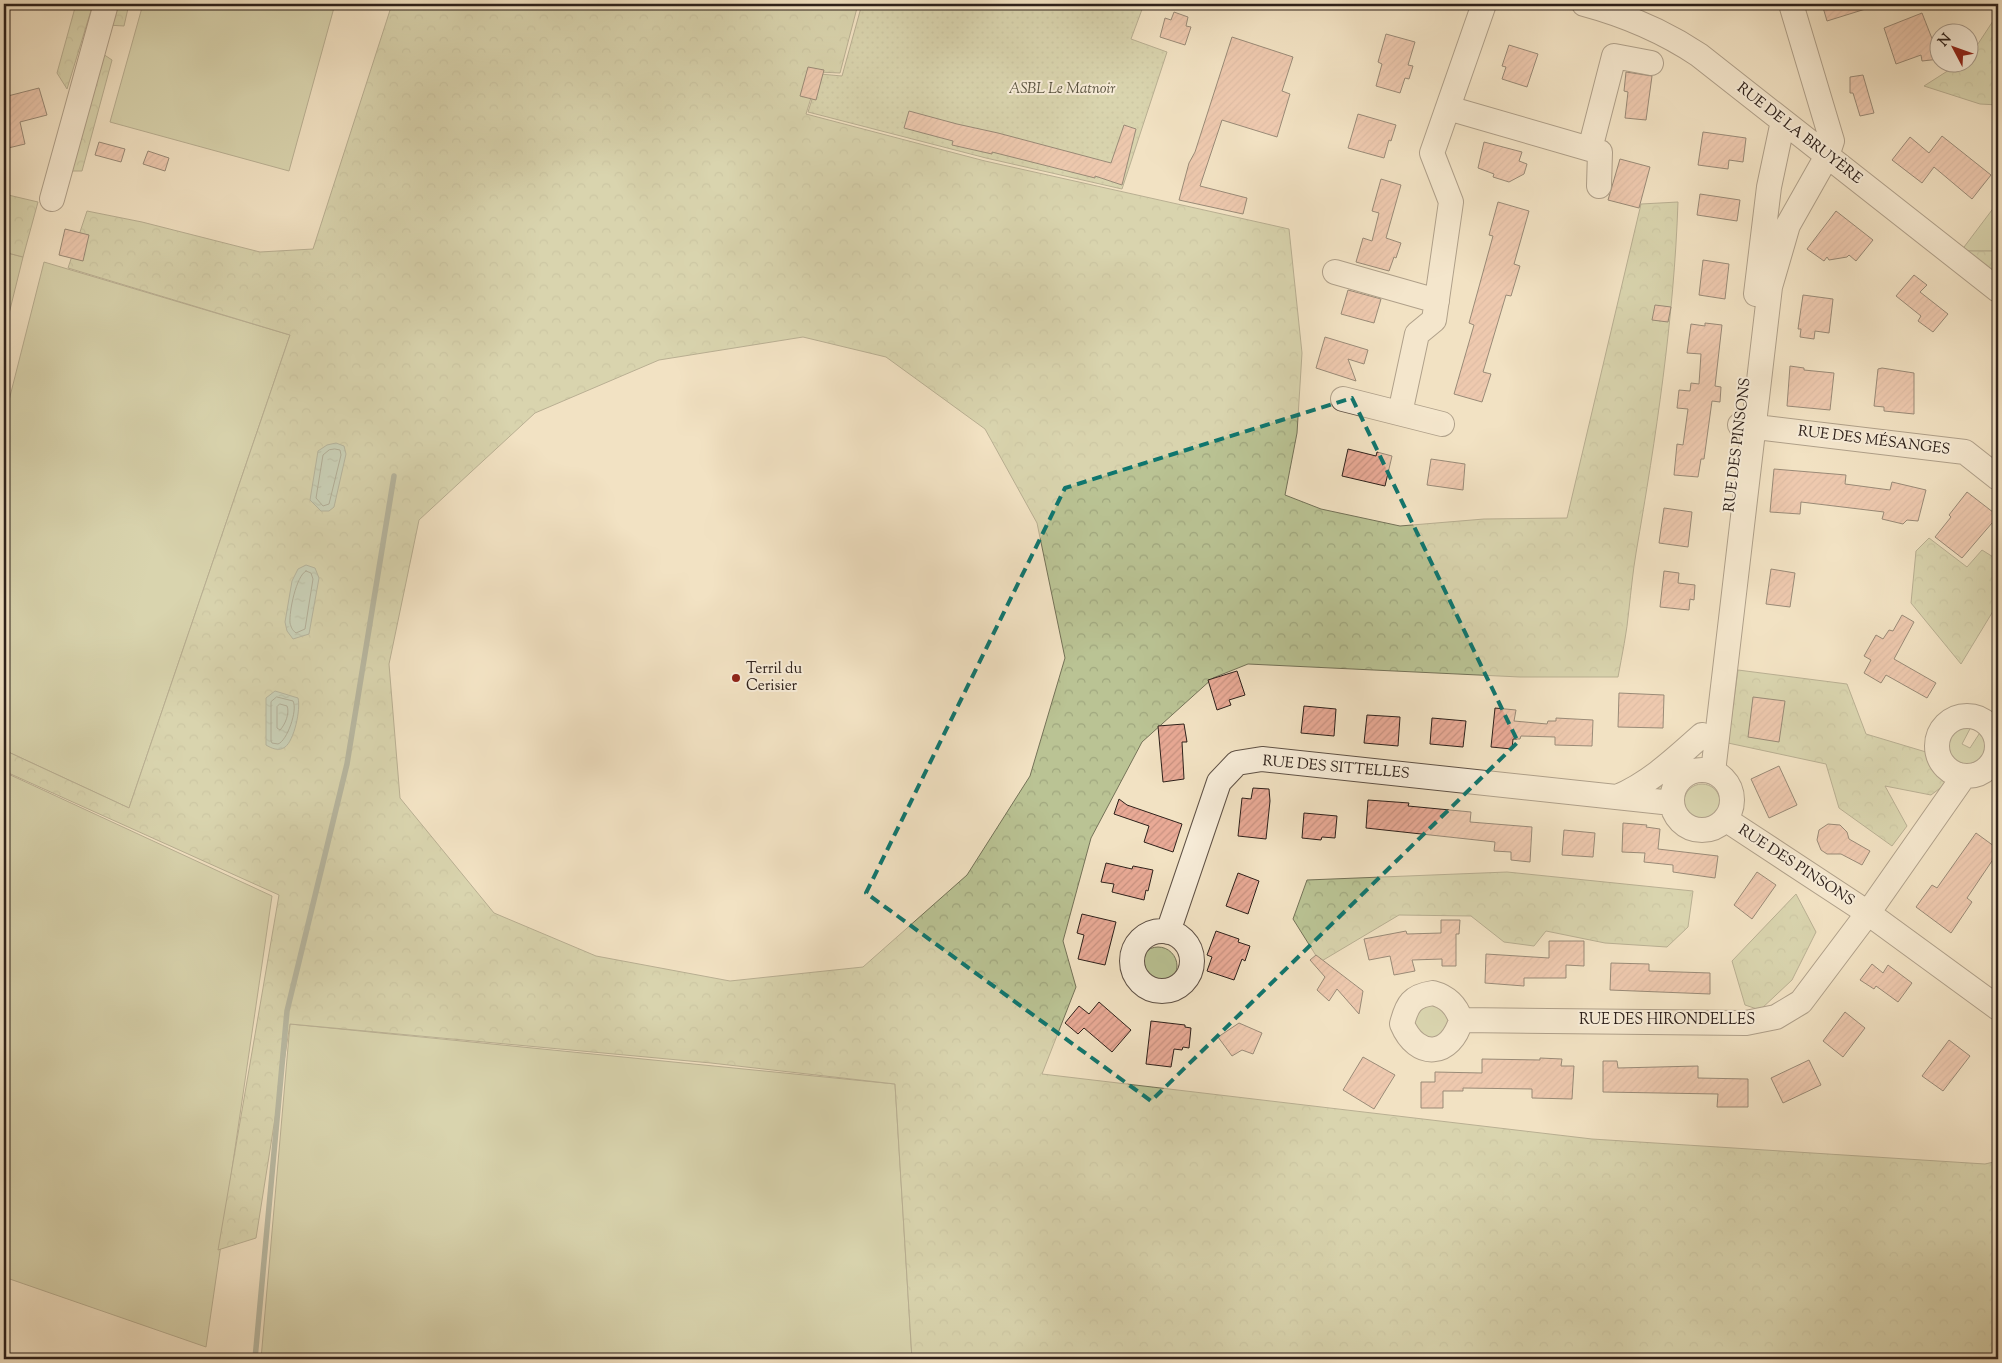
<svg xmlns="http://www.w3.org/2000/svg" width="2002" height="1363" font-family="'Sorts Mill Goudy',serif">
<defs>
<pattern id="forest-crowns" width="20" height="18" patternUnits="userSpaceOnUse" patternTransform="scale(1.25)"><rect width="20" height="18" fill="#bac394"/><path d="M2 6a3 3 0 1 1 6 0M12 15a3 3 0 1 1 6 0" fill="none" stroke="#a0a77f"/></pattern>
<pattern id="park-dots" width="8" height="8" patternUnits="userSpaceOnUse" patternTransform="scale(1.25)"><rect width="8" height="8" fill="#bac394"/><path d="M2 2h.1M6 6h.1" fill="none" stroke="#a0a77f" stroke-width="1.8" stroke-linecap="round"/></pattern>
<pattern id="water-ripples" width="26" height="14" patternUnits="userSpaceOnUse" patternTransform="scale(1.25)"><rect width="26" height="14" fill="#9cbfad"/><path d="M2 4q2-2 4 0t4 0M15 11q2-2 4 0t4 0" fill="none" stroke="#809b8c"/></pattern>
<pattern id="building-hatch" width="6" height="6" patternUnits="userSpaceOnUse" patternTransform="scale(1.25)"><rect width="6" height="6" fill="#e9aa96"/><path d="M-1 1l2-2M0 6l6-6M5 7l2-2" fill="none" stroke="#c89281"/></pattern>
</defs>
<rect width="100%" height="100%" fill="#f2e2c3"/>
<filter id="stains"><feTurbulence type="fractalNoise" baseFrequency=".004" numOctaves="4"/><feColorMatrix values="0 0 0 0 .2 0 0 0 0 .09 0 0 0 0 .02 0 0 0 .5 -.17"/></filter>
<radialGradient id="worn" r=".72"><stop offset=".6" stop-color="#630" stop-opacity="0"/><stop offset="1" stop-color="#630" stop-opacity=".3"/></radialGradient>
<path fill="#bac394" stroke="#747258" d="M143,4h192l-46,167 -179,-49z
M1998,202v49h-37z
M4,252l19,5 -19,77z
M44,262l246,73 -161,473 -125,-58v-330z
M1959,725h13l-10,19 8,4 11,-17c15,9 9,37 -10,40 -4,0 -11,-2 -15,-2 -17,-12 -16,-35 3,-44z
M1693,758l1,4 -22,21 -4,8 -26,1z
M4,772l268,124 -66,451 -202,-70z
M1684 802a18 18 0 1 1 36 0a18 18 0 1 1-36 0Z
M1139 966a19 19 0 1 1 38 0a19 19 0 1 1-38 0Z
M1431,1002l18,14 -1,12 -15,12 -15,-5 -5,-16 1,-6z
M290,1024l605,60 17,275h-651z"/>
<path fill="url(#forest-crowns)" stroke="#747258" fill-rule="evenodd" d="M76,4h17l-26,85 -10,-16z
M112,4h17l-5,22 -17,-1z
M392,4h466l-18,69 -21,-1 -13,42 179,47 304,68 13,124 -5,80 -12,62 36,14 79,17 84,-7 83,-1 74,-314 37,-2c-4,117 -22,235 -42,351 -3,18 -5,38 -7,56 -2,23 -7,46 -11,68h-98l-272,-13 -35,14 -71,64 -51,96 -28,103 13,46 -34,87 550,65 393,25 13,-3v198h-1086l-17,-275 -184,-21 -421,-39 -34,214 -38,12 61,-355 -275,-124v-21l125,58 161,-473 -222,-67 19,-57 55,11 118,30 53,-3zM803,337l83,20 99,72 52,94 28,135 -35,118 -63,99 -104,92 -133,14 -134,-25 -102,-43 -94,-115 -11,-134 30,-144 116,-107 124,-53z
M1998,4v101l-18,-1 -56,-18 36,-23 10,-1v-6l25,-38z
M100,52l12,8 -30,111h-14z
M4,194l34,8 -15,55 -19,-5z
M1961,251h37v27z
M1929,538l38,29 15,-17 16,10v43l-37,61 -50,-61 5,-52z
M1738,670l109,14 19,50 60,18 21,31 -16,12 -46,-9 22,40 -15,20 -53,-38 -13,-44 -98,-21z
M1507,872l186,19 -5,36 -21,20 -62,-4 -59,-12 -12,15 -30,-4 -33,-26 -72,-1 -79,47 -27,-43 14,-39z
M1796,894l20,38 -24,48 -32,30 -15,-5 -13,-44z"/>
<path fill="url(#park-dots)" stroke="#747258" d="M862,4h282l-13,35 36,13 -45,137 -136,-31 -178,-46 12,-38 22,2z"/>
<path fill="url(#water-ripples)" stroke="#708073" d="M336,443l8,3 2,8 -12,53 -5,4h-8l-11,-11 8,-49 9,-6z
M306,565l9,3 4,10 -10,56 -16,5 -6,-8 -2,-9 7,-41 6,-12z
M275,691l23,7c3,11 -4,43 -13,49 -6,5 -14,1 -19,-2v-47z"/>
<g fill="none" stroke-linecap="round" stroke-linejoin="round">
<path stroke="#657064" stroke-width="1" d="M335,449l5,1 1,5 -12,49 -6,2 -7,-8 7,-43 6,-5z
M306,571l5,2 2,6 -8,50 -9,4c-4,-3 -5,-6 -6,-10 -1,-11 6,-47 16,-52z
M277,697l16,4c5,9 -6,40 -15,43l-6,-1 -1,-2v-39z
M280,704l7,2c3,7 -2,19 -7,24l-3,-2v-21z"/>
<path stroke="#708073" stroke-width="5.5" d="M255,1359l32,-348 60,-247 47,-288"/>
</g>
<path fill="url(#building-hatch)" stroke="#2e211b" d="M1822,4h50v3l-45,14z
M1174,12l14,5 -2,9 5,1 -6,18 -25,-8 5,-19 6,2z
M1922,13l18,46 -18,2 -1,-6 -25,9 -12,-36z
M1386,34l29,8 -7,23 5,1 -4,13 -4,-1 -5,15 -24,-7 6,-22 -4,-2z
M1232,37l61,20 -11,34 8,3 -13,43 -55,-17 -22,66 47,12 -4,16 -64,-14 10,-37 6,-11z
M1509,45l29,9 -11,33 -25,-8 4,-12 -4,-1z
M808,67l16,3 -8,30 -16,-4z
M1626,72l26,4 -6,44 -21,-2 3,-26 -4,-1z
M1863,75l11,38 -14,3 -7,-23h-3v-16z
M39,88l8,27 -27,7 5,22 -21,5v-52z
M909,111l48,13 41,9 113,30 13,-38 12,4 -14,56 -27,-9v2l-103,-26v2l-40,-9 1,-4 -49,-13z
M1358,114l38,11 -5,16 -2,-1 -5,18 -36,-10z
M1703,132l43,6 -3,24 -14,-2 -1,9 -30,-4z
M1942,136l49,39 -19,24 -38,-32 -12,16 -30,-23 18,-23 19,16z
M99,142l26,7 -4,13 -26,-7z
M1484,142l38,10 -3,9 8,3 -3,10 -15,8 -16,-5 1,-3 -16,-6z
M148,151l21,7 -4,13 -22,-7z
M1620,159l30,8 -11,41 -31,-8z
M1381,179l20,6 -15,53 15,5 -5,15 -2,-1 -5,14 -33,-9 7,-24 9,3 7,-28 -7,-2z
M1700,194l40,6 -3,21 -40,-6z
M1498,202l31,9 -15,53 6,2 -9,30 -5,-1 -23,77 8,2 -9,28 -28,-8 20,-69 -5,-2 24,-87 -4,-1z
M1836,211l37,29 -17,21 -7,-6 -2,2 -18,3 -2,-3 -3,4 -17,-12z
M65,229l24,6 -6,26 -24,-6z
M1703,260l26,4 -4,35 -26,-4z
M1914,275l13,10 -7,7 28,22 -15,18 -15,-11 3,-5 -25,-20z
M1348,290l33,9 -7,24 -33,-9z
M1803,295l30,4 -4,34 -14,-2 -1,8 -14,-2 1,-8h-3z
M1655,305l16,2 -3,15 -16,-2z
M1705,323l17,2 -7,61 6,1 -1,15 -8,-1 -8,58h-3l-3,18 -24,-2 3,-31 6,1 5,-36 -11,-1 2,-18 11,1 1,-8 8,1 2,-30 -14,-1 4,-29 14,2z
M1325,337l43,13 -4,14 -16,-5 8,22 -40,-13z
M1790,366l14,2v2l30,3 -4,37 -43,-4z
M1882,368l32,5v41l-30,-3v-4l-10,-1 4,-37z
M1348,449l28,7 1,-4 15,4 -7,30 -43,-10z
M1431,459l34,5 -2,26 -36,-5z
M1774,469l72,6 -1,9 45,6 2,-8 34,8 -8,31 -11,-1 -4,4 -21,-5 2,-7 -83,-10 -1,12 -30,-2z
M1967,492l31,24 -36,42 -27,-21 16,-20 -2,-2z
M1664,508l28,4 -4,35 -29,-4z
M1771,569l24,4 -5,34 -24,-3z
M1664,571l15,2 -1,10 17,2 -1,15 -4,-1 -1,11 -29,-3z
M1902,615l12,7 -20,37 42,24 -9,15 -41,-23 -5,8 -17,-10 7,-13 -7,-4 12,-21 7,4 6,-9 4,1z
M1237,671l8,24 -16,5 2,5 -14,5 -9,-30z
M1619,693l45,2 -1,33 -45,-1z
M1753,697l32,4 -6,41 -31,-5z
M1304,706l32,3 -2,27 -33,-3z
M1495,708l21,2 -2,11 33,3 1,-3h8v-3l37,2 -1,26 -37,-1v-8l-34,-1 -1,3h-7l-1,10 -21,-2z
M1367,715l33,2 -2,29 -34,-3z
M1432,718l34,3 -3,26 -33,-3z
M1184,724l3,18h-5l2,37 -21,3 -5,-56z
M1779,766l18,39 -28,13 -18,-39z
M1253,788l16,1 1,12 -4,38 -28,-3 4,-38 9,1z
M1119,799l8,6 55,19 -9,28 -29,-10 5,-16 -35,-12z
M1368,800l41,3 -1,3 63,6 -1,10 62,5 -2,35 -19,-2v-8l-17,-1 1,-9 -129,-14z
M1304,813l33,3 -2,22 -13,-1 -1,3 -19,-2z
M1623,823l24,2 -1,2 14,2 -2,20 60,7 -3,22 -42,-6v-7l-29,-3 1,-9 -23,-1z
M1828,824l12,1 7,7 2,7 21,12 -8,14 -21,-11h-14l-6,-4 -4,-10 2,-10z
M1564,830l31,3 -2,24 -31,-2z
M1976,833l22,16v3l-31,46 5,4 -21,31 -35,-26 16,-22 5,3z
M1106,863l26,6 1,-3 20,4 -5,21 -2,-1 -2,10 -32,-8 2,-8 -13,-2z
M1757,872l19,13 -24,34 -18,-14z
M1238,873l21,8 -11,33 -22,-8z
M1082,914l34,8 -11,43 -27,-6 6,-24 -7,-2z
M1441,920h19l-1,14h-3v32h-14v-7l-30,1 3,11 -21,4 -4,-19 -21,4 -5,-21 42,-8 1,3 34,-1z
M1216,931l23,8 -1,3 12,4 -5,15 -3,-2 -8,21 -27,-9 5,-14 -5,-2z
M1549,941h35v25l-18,-1v13h-42v8l-39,-3 1,-29 63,4z
M1316,955l47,36 -4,23 -22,-25 -8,12 -12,-11 8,-13 -15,-17z
M1611,963l38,1v7l61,2v21l-100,-4z
M1872,964l11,9 5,-8 24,18 -14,19 -22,-16 -2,3 -14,-9z
M1099,1002l32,28 -19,22 -28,-24 -6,6 -13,-11 14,-17 10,8z
M1845,1012l20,16 -22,29 -20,-16z
M1151,1021l34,4v2l6,1 -2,20 -6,-1 -1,3 -8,-1 -3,18 -25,-3z
M1239,1023l23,10 -9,21 -11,-4 -10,6 -14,-19z
M1949,1040l21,16 -27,35 -21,-15z
M1363,1057l32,18 -21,34 -31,-19z
M1540,1058l22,1 -1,7h13l-2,33 -40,-1v-9l-69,-1v3h-20v17h-22v-26h14v-10l47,1v-14l58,1z
M1809,1060l12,25 -38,18 -12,-25z
M1603,1061h14l1,7 80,-2v12l50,1v28h-31l1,-13 -115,-2z"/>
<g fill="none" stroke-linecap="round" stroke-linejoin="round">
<defs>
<path id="minor" d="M1584,4c41,11 79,27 115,51l299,235
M1448,108l152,44 -1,34
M1590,149l24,-93 37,7
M52,199l54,-195
M1335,272l102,29
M1756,294l13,-107 14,-66
M1343,399l99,25
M1400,413l17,-79 17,-14 17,-118 -19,-49 52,-149
M1740,425l225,27 33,26
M1937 746a30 30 0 1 1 60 0a30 30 0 1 1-60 0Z
M1672 800a30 30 0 1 1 60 0a30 30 0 1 1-60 0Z
M1713,772l57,-485 18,-62 39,-69 5,-15 -41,-137
M1617,797c33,-14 58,-38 85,-62
M1725,819l143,94 130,95
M1132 961a30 30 0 1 1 60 0a30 30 0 1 1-60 0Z
M1168,932l51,-150 18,-19 25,-4 410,44
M1433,993c15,4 23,12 28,27 -10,37 -44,40 -59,4 5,-20 10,-28 31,-31z
M1461,1020l285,3 30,-6 25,-15 67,-89 96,-137"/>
</defs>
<use href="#minor" stroke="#5f5145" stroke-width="26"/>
<use href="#minor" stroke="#f7ecd8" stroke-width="24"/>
</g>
<path d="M0 0H2002V1363H0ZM1352,398l166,344 -367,359 -285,-208 199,-405z" fill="#f2e2c3" fill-opacity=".55" fill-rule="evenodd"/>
<path fill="none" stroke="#0f766e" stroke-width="4" stroke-dasharray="10 6" stroke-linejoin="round" d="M1352,398l166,344 -367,359 -285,-208 199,-405z"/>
<circle fill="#8f2418" stroke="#f7ecd8" stroke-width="2" cx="736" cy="678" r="5"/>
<g text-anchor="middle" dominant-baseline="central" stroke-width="4" stroke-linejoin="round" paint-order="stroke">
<g font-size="15" font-style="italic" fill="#58523f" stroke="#f7ecd8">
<text x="1062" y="89">ASBL Le Matnoir</text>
</g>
<g font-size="15" fill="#2e211b" stroke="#f7ecd8">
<text transform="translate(1799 134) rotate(38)">RUE DE LA BRUYÈRE</text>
<text transform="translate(1874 441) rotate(7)">RUE DES MÉSANGES</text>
<text transform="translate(1738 445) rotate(-83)">RUE DES PINSONS</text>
<text transform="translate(1336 768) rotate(5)">RUE DES SITTELLES</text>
<text transform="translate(1796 866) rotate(33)">RUE DES PINSONS</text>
<text x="1667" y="1020">RUE DES HIRONDELLES</text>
</g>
<g font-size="15" fill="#2e211b" stroke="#f7ecd8" text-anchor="start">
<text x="746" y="669">Terril du<tspan x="746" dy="17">Cerisier</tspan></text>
</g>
</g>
<rect width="2002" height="1363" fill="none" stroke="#f2e2c3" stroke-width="20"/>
<rect x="5" y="5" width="1992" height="1353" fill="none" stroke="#2e211b" stroke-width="2.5"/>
<rect x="10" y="10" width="1982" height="1343" fill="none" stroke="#2e211b"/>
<g transform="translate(1954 48) rotate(311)"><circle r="24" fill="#f7ecd8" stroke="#a79b8c"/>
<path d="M0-4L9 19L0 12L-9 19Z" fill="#8f2418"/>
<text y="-8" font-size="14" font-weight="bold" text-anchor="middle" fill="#2e211b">N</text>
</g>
<rect width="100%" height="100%" filter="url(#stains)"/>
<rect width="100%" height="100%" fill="url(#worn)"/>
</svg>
